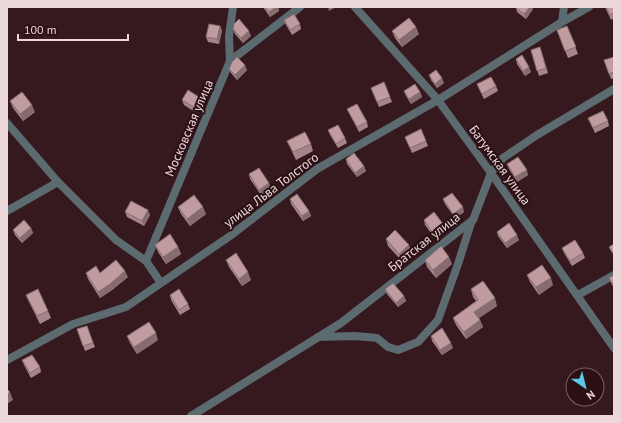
<svg xmlns="http://www.w3.org/2000/svg" width="621" height="423" font-family="'PT Sans',sans-serif">
<rect width="100%" height="100%" fill="#35191e"/>
<g fill="none" stroke-linecap="round" stroke-linejoin="round">
<path stroke="#5c6b70" stroke-width="8" d="M355,7l83,93 53,73 123,175
M562,22l2,-15
M230,61l-1,-25 4,-29
M7,123l51,59 58,58 30,21
M7,211l51,-29
M161,283l-15,-22 84,-200 70,-54
M578,295l36,-20
M318,337l37,-1 22,2 11,9 10,3 20,-8 20,-22 20,-56 14,-44
M7,360l66,-36 53,-17 104,-71 87,-67 121,-69 124,-78 27,-15
M191,416l150,-93 132,-103 18,-47 12,-15 34,-23 77,-46"/>
</g>
<path fill="#a58589" d="M263,7h15l1,4 -9,6z
M605,7h9v11l-3,2z
M516,8l17,1 -7,10 -9,-7z
M284,20l16,4 1,5 -9,6 -6,-10z
M220,26l2,5 -3,13 -11,-2 -2,-5z
M567,26l11,28 -10,4 -11,-28z
M233,29l18,7 -8,7 -8,-9z
M392,31l27,3 -17,13 -7,-9z
M540,47l8,26 -9,3 -8,-26z
M614,57v21l-3,1 -7,-19z
M516,59l15,13 -6,4 -8,-12z
M229,69l18,1 -10,10 -6,-7z
M429,75l15,8 -7,5 -6,-8z
M384,82l8,20 -13,5 -8,-19z
M477,84l19,2 2,5 -14,8 -5,-10z
M404,91l16,1 2,5 -11,7 -5,-8z
M182,100l19,1 -6,11 -11,-7z
M10,101l25,11 -12,9 -10,-13z
M347,109l20,13 1,5 -9,5 -10,-19z
M588,118l20,3 1,5 -14,7z
M328,130l17,8 2,5 -9,5 -8,-13z
M405,137l21,4 2,5 -16,7z
M287,141l24,3 2,7 -17,9z
M346,159l18,7 2,5 -9,6 -10,-13z
M507,164l21,11 -11,7 -8,-13z
M249,174l20,9 2,5 -10,7 -11,-16z
M290,199l19,12 2,5 -8,5 -12,-17z
M443,199l21,13 -9,6 -10,-14z
M178,207l28,7 -16,12 -9,-12z
M125,212l25,3 -6,11 -17,-9z
M424,220l19,4 2,5 -11,8 -9,-12z
M31,228l2,5 -11,10 -7,-8 -2,-5z
M497,232l22,8 -12,8 -9,-12z
M386,239l26,14 -10,8 -14,-15z
M155,245l23,2 3,7 -15,10 -8,-12z
M562,248l21,5 2,5 -13,8 -8,-13z
M226,260l25,20 -9,6 -13,-19z
M425,260l27,4 -16,14 -9,-11z
M86,273h14l28,4 -16,13 -12,8 -12,-19z
M527,275l26,10 -14,10 -9,-13z
M614,275v13l-3,-5 -2,-5z
M385,289l19,7 2,5 -8,6 -11,-13z
M471,289l26,17 -18,12 4,9 -17,12 -10,-14 -3,-7 23,-17 -3,-4z
M26,295l22,16 3,7 -11,6 -11,-22z
M170,295l18,9 2,5 -10,6 -9,-15z
M87,326l8,21 -10,4 -8,-22z
M127,336l31,4 -21,14 -7,-11z
M431,336l22,12 -11,7 -10,-14z
M22,360l18,7 1,5 -10,6 -7,-13z"/>
<path fill="#866c6f" d="M276,7h2l1,4 -9,6 -1,-5z
M328,7h8l-7,4z
M530,7h2l1,2 -7,10 -2,-5z
M220,26l2,5 -3,13 -2,-5z
M416,27l3,7 -17,13 -3,-7z
M249,31l2,5 -8,7 -2,-5z
M245,65l2,5 -10,10 -2,-5z
M529,67l2,5 -6,4 -2,-5z
M442,78l2,5 -7,5 -2,-4z
M420,92l2,5 -11,7 -2,-5z
M199,97l2,4 -6,11 -1,-5z
M32,105l3,7 -12,9 -3,-7z
M364,166l2,5 -9,6 -2,-4z
M527,170l1,5 -11,7 -2,-5z
M269,183l2,5 -10,7 -2,-5z
M203,207l3,7 -16,12 -3,-7z
M463,207l1,5 -9,6 -2,-4z
M148,210l2,5 -6,11 -2,-5z
M309,211l2,5 -8,5 -1,-5z
M443,224l2,5 -11,8 -2,-5z
M31,228l2,5 -11,10 -2,-5z
M517,235l2,5 -12,8 -2,-5z
M409,245l3,8 -10,8 -3,-7z
M178,247l3,7 -15,10 -3,-7z
M449,257l3,7 -16,14 -3,-8z
M125,271l3,6 -16,13 -12,8 -2,-6z
M248,272l3,8 -9,6 -3,-7z
M551,278l2,7 -14,10 -3,-8z
M404,296l2,5 -8,6 -2,-4z
M495,298l2,8 -20,13 -3,-7z
M480,320l3,7 -17,12 -2,-7z
M156,333l2,7 -21,14 -3,-7z
M451,343l2,5 -11,7 -2,-5z
M10,392l3,8 -6,4v-9z"/>
<path fill="#c09b9f" stroke="#866c6f" d="M265,7h11l-7,5z
M516,7h14l-6,7 -8,-6z
M606,7h8v6l-4,2z
M294,14l6,10 -10,6 -6,-10z
M409,18l7,9 -17,13 -7,-9z
M239,19l10,12 -8,7 -8,-9 1,-5z
M209,24l11,2 -3,13 -11,-2z
M567,26l9,21 -11,4 -8,-21z
M540,47l6,21 -9,3 -6,-21z
M522,55l7,12 -6,4 -7,-12z
M237,57l8,8 -10,10 -6,-6 3,-7z
M614,57v15l-5,2 -5,-14z
M436,70l6,8 -7,6 -6,-9z
M491,77l5,9 -14,8 -5,-10z
M384,82l6,15 -13,5 -6,-14z
M415,84l5,8 -11,7 -5,-8z
M188,90l11,7 -5,10 -12,-7z
M22,92l10,13 -12,9 -10,-13z
M357,104l10,18 -10,5 -10,-18z
M603,111l5,10 -15,7 -5,-10z
M338,125l7,13 -9,6 -8,-14z
M421,129l5,12 -16,7 -5,-11z
M305,132l6,12 -18,8 -6,-11z
M354,153l10,13 -9,7 -9,-14z
M518,157l9,13 -12,7 -8,-13z
M259,168l10,15 -10,7 -10,-16z
M452,193l11,14 -10,7 -10,-15z
M297,194l12,17 -7,5 -12,-17z
M194,195l9,12 -16,12 -9,-12z
M131,201l17,9 -6,11 -17,-9z
M434,212l9,12 -11,8 -8,-12z
M24,220l7,8 -11,10 -7,-8z
M509,223l8,12 -12,8 -8,-11z
M395,230l14,15 -10,9 -13,-15z
M170,234l8,13 -15,10 -8,-12z
M575,240l8,13 -13,8 -8,-13z
M614,244v11l-5,-8z
M441,246l8,11 -16,13 -8,-10z
M236,253l12,19 -9,7 -13,-19z
M116,260l9,11 -15,13 -12,8 -12,-19 10,-7 4,7z
M542,265l9,13 -15,9 -9,-12z
M614,275v11l-5,-8z
M483,281l12,17 -21,14 6,8 -16,12 -11,-14 25,-18 -7,-11z
M393,283l11,13 -8,7 -11,-14z
M38,289l10,22 -11,5 -11,-21z
M179,289l9,15 -9,6 -9,-15z
M149,322l7,11 -22,14 -7,-11z
M87,326l6,17 -10,3 -6,-17z
M442,328l9,15 -11,7 -9,-14z
M32,355l8,12 -10,6 -8,-13z
M7,389l3,3 -3,3z"/>
<g text-anchor="middle" dominant-baseline="central" stroke-width="4" stroke-linejoin="round" paint-order="stroke">
<g font-size="13" fill="#ecd8da" stroke="#2a1014">
<text transform="translate(189 128) rotate(-67)">Московская улица</text>
<text transform="translate(500 165) rotate(54)">Батумская улица</text>
<text transform="translate(271 190) rotate(-37)">улица Льва Толстого</text>
<text transform="translate(424 242) rotate(-38)">Братская улица</text>
</g>
</g>
<rect width="621" height="423" fill="none" stroke="#ecd8da" stroke-width="16"/>
<g transform="translate(585 387) rotate(145)"><circle r="19" fill="#2a1014" stroke="#786063"/>
<path d="M0-3L7 15L0 10L-7 15Z" fill="#5dc7e8"/>
<text y="-6" font-size="11" font-weight="bold" text-anchor="middle" fill="#ecd8da">N</text>
</g>
<path d="M18 34v6h110v-6" fill="none" stroke="#ecd8da" stroke-width="2"/>
<text x="24" y="34" font-size="12" fill="#ecd8da" stroke="#2a1014" stroke-width="3" paint-order="stroke">100 m</text>
</svg>
